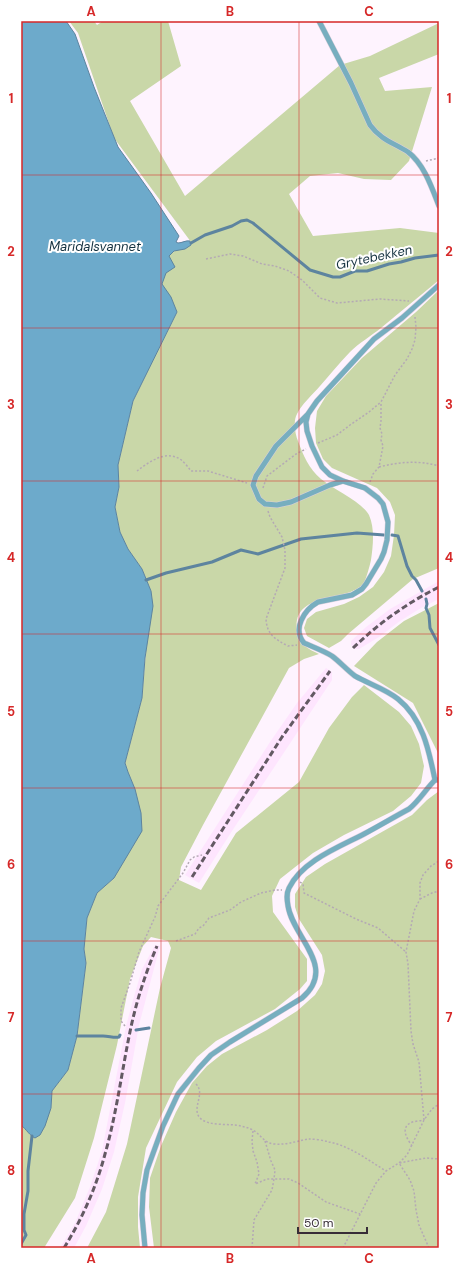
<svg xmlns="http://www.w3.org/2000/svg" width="460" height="1269" font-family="'DM Sans',sans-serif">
<rect width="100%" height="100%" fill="#fef3fe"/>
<path fill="#fee5fe" d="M439,581v18l-18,9 -21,13 -21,16 -20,12h-4l-4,-4v-4l15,-14 24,-18z
M326,668l6,4v8l-100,151 -33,52 -14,-8 85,-133 27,-39z
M155,945l5,1 -21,79 -14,78 -11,49 -12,37 -16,37 -12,22h-14l15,-25 15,-36 12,-36 24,-125 7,-26 9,-31z"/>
<path fill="#c9d7a8" d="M69,21h25l3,4 6,-4h65l13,45 -51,35 55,95 155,-131 30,-9 69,-33v31l-60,24 6,13 47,-4 -23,74 -18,19 -27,-1 -26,-6 -28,3 -21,18 24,42 87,-8 39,5v47c-19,16 -39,32 -58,48 -10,8 -22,15 -31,24 -11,11 -20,23 -30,34 -7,8 -19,19 -23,28 -4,7 -2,20 1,27 5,14 11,28 23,38 12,10 41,23 48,36 6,14 4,30 2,45 -1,5 -5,19 -7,23 -17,21 -72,7 -67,48 2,13 11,18 22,23l-15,5 -15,9 -86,157 -22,42 -2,13 22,10 35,-57 63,-51 30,-54 23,-31 12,-12 35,27 12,14 8,18 5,22 -3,17 -10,13 -18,15 -49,24 -31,18 -33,26 -8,17 1,16 34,47v22l-7,8 -25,20 -59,32 -19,16 -20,25 -31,66 -8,49v30l2,21h-53l19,-36 21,-68 33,-156 11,-40 -3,-7 -17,-4 -8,9 -13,33 -13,66 -23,93 -19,60 -31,50h-23v-123l6,4 5,8 19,-29 1,-17 16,-21 9,-34 9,-73 -2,-14 3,-31 10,-25 17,-15 21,-89 -7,-17 -3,-9 17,-65 9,-107 -9,-22 -14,-20 -8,-17 -5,-25 4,-20 -1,-22 15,-64 44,-89 -30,-39 34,-27 10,-4 -77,-104 -36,-105z
M439,290v278l-26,11 -65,55 -7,7 -12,7 -22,-12 -3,-8 3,-9 9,-7 28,-8 15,-7 14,-10 11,-15 7,-16 3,-21 1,-20 -5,-13 -13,-14 -45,-20 -9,-9 -7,-16 -1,-15 2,-17 9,-15 36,-38 54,-46z
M439,603v152l-26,-52 -59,-37 23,-24 27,-21z
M439,791v457h-285l-5,-41 1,-29 11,-32 15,-34 16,-29 15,-17 15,-12 45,-24 30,-19 18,-16 7,-11 3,-13 -3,-16 -23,-36 -4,-12v-13l11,-17 19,-13 87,-49 15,-15z"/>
<path fill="#6daacb" stroke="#5d849f" d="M21,21h45l9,13 19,53 24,60 33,46 28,43 -3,6 2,1c4,0 8,-3 12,-2l1,4 -6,4 -11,2 -5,5 6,11 -9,6 -4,11 9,13 6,15 -44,89 -15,64 1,22 -4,20 5,25 8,17 14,20 9,22 2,15 -8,52 -3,40 -17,65 3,9 7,17 6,24 1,18 -28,47 -17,15 -10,25 -3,31 2,14 -9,73 -9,34 -16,21 -1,17 -6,18 -5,9 -5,3c-5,-2 -9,-9 -14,-13z"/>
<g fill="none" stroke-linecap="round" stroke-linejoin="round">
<path stroke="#5d849f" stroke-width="3" d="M191,243l14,-8 27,-9 9,-5 6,-1 6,3 57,47 23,7h7l15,-6h12l22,-7 12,-2 14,-4 24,-3
M392,535l6,1 9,30 5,10 4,4 6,11
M146,580l20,-7 46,-11 29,-12 17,4 43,-15 56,-6 27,2
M426,599l1,5 -1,4 3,7 1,13 9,17
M136,1030l13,-2
M77,1036c9,0 18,0 26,0 6,0 11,2 16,1l1,-2
M21,1244l5,-9 -2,-5v-16l4,-23v-20l4,-35"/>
<defs>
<path id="lane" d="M319,21l32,62 19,42c11,15 24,18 38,27 16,12 24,36 31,54
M307,415l-31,31 -20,30 -3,9 6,14 6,5 12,1 14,-3 39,-17 13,-4
M435,780c-6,-29 -12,-61 -37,-81 -12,-10 -29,-15 -43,-23 -8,-6 -15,-14 -23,-20 -8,-5 -19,-9 -28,-13 -12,-14 0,-33 14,-41l34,-7 10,-6 4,-5 15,-25 3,-7 3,-12 1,-18 -5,-18 -5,-6 -13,-10 -22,-7 -13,-6 -8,-8 -10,-21 -5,-15 -1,-9 2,-8 9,-13 57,-62 28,-21 37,-33
M145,1248l-3,-33 1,-22 4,-23 16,-44 15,-32 21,-26 12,-13 19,-13 72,-44c36,-31 -9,-60 -14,-92 -1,-6 -2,-12 1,-18 13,-27 50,-41 75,-54 15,-8 30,-17 45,-25 10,-8 17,-20 26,-29h4"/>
</defs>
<use href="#lane" stroke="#dacfda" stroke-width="6"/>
<path stroke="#b4a9b4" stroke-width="1.5" stroke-dasharray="2 2" stroke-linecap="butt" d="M426,161l13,-3
M206,259l24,-5 13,2 19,8 13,2 14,5 13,9 18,18 17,5 43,-4 29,2
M318,443l19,-8 13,-10 19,-13 12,-10 14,-27 12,-16 5,-10 3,-9 1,-13 -1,-10
M379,467c20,-5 39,-7 60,-1
M137,471c12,-9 28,-21 43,-12 4,3 8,8 11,12h17l39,12
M370,482l3,-8 6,-7 4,-21 -2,-6 1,-6 -2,-6 1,-7v-19
M263,488l4,-12 29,-22 10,-5
M268,511l2,6 12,20 3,13v18l-19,51c1,16 9,20 22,27l9,-1
M300,882l3,2 1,9 52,26 22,9 28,24
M420,899l12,-6 7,-2
M176,941l19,-7 4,-6 4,-2 6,-8 21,-8 11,-8 20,-9 14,-3h7
M125,1026l-4,-5v-13l9,-25 9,-31 16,-35 2,-7 1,-4 25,-33 7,-13 4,-3 8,-2
M196,1084c10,10 -5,24 4,34 9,9 30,5 41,8 4,1 8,2 12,4 8,5 12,14 22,14 12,1 22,-3 33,-5 6,0 15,1 21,3 21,4 39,18 57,29
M424,1120l-5,-58 -6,-18 -2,-13 -3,-67 -2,-12 8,-41 6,-12v-16l3,-8 8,-9 8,-5
M253,1131l-1,10 1,10 4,11 2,12 -4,10 12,-5h22l9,4 28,19 34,12
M412,1146c-4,-6 -12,-17 -2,-23 4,-2 10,-2 14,-3
M252,1248l2,-28 18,-30 2,-11 1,-9 -4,-9 -6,-20
M343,1248l33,-65 10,-12 13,-8 8,-8 17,-35 8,-11 7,-5
M429,1248l-10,-23 -3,-15 -2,-19 -4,-11 -11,-17 27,-5 13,1"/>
<use href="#lane" stroke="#77aebf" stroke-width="5"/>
<path stroke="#635963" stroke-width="3" stroke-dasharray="6 3" stroke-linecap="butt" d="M353,648c26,-25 54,-45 86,-61
M192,877l90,-140 48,-66
M64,1248c18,-29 32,-60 41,-94 12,-42 17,-85 26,-127 6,-28 15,-55 26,-81"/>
</g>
<path fill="none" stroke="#d62828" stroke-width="1" stroke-opacity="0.55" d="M161,21v1227M299,21v1227M21,175h418M21,328h418M21,481h418M21,634h418M21,788h418M21,941h418M21,1094h418"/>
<g text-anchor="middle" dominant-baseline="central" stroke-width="4" stroke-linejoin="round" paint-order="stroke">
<g font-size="13" font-style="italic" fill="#153240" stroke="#fff">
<text x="95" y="246">Maridalsvannet</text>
<text transform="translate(374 257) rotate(-12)">Grytebekken</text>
</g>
</g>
<rect width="460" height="1269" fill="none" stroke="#ffffff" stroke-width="44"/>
<path d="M298 1227v6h69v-6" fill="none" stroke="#372d37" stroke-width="2"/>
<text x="304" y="1227" font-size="12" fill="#372d37" stroke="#ffffff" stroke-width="3" paint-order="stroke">50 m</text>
<rect x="22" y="22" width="416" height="1225" fill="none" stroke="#d62828" stroke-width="1.5"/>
<g font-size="13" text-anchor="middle" font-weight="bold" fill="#d62828">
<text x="91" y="16">A</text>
<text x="230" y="16">B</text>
<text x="369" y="16">C</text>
<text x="11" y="103">1</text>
<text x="449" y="103">1</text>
<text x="11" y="256">2</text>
<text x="449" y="256">2</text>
<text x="11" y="409">3</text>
<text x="449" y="409">3</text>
<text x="11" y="562">4</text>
<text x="449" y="562">4</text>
<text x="11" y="716">5</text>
<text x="449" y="716">5</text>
<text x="11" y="869">6</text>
<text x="449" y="869">6</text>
<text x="11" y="1022">7</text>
<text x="449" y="1022">7</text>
<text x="11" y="1175">8</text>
<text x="449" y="1175">8</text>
<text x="91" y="1263">A</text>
<text x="230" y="1263">B</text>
<text x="369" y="1263">C</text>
</g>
</svg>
